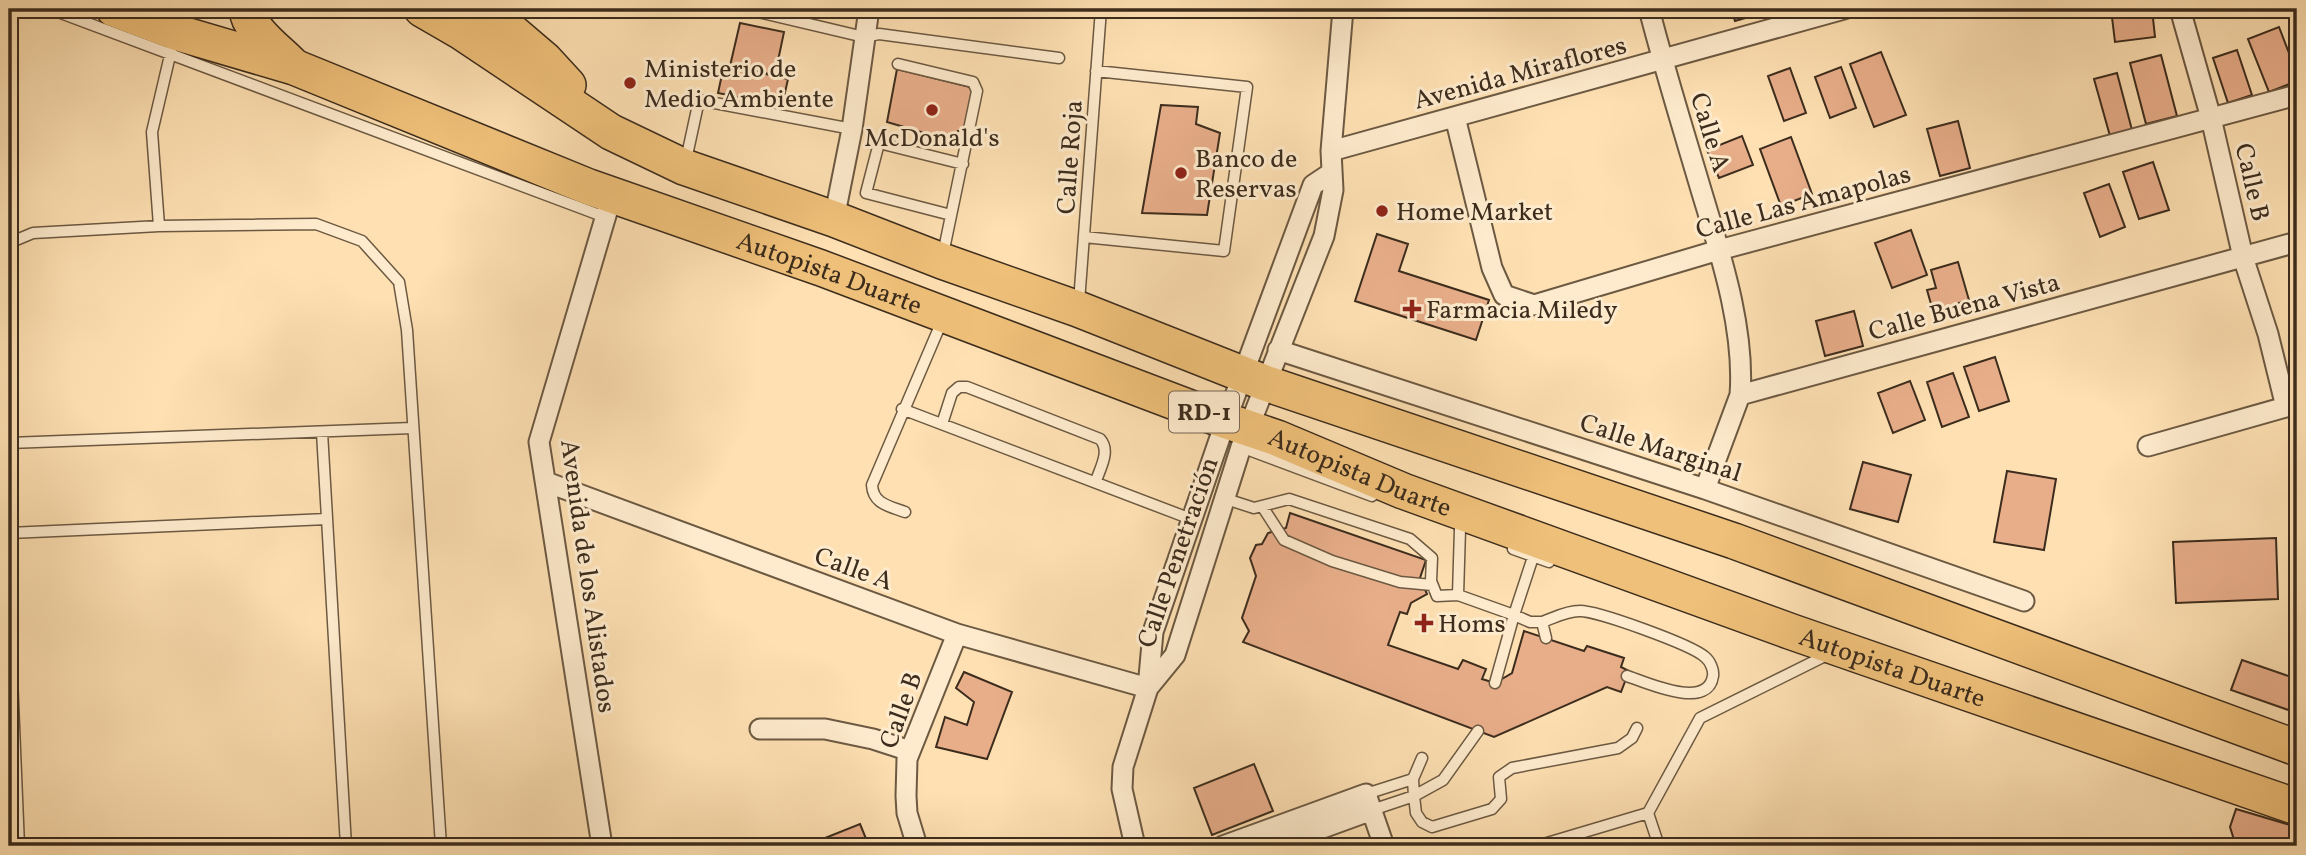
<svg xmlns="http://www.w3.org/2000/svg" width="2306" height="855" viewBox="0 0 2306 855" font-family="Vollkorn,serif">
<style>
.building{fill:#e8ae8a;stroke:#3c2c1d;stroke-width:2}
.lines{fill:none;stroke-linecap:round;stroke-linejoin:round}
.lane-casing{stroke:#6c5942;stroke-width:13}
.street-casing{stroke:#6c5942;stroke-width:23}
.highway-casing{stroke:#3c2c1d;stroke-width:38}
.lane{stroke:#feebcd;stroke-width:10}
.street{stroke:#feebcd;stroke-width:19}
.highway{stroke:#efc079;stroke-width:35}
.poi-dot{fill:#8f2418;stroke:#feebcd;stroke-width:2.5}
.labels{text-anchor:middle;stroke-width:6;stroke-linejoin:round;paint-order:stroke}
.shield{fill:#feebcd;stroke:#766552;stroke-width:2}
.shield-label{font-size:24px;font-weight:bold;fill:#3c2c1d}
.poi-label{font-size:26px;fill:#3c2c1d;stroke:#feebcd;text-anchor:start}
.street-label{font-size:26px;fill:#3c2c1d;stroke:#feebcd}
</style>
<rect width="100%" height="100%" fill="#fee0b2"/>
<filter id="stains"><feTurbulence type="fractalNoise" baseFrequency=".00286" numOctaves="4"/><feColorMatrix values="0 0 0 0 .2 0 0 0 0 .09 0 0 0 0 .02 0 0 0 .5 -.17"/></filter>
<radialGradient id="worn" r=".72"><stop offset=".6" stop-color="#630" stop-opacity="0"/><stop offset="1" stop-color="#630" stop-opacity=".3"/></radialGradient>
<path class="building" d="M 1731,9 L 1757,9 L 1759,14 L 1735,21 Z
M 2111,9 L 2152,9 L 2155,37 L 2115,42 Z
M 740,23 L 784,32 L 775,75 L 730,66 Z
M 2279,27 L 2297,74 L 2297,81 L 2269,92 L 2248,39 Z
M 2237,50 L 2252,95 L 2228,103 L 2213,58 Z
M 1881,52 L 1906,115 L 1874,127 L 1850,64 Z
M 2161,55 L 2177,116 L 2146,124 L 2130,63 Z
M 724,65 L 788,79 L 782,106 L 718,93 Z
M 1841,67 L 1856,108 L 1830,118 L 1815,77 Z
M 1790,68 L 1806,113 L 1784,121 L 1768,76 Z
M 897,69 L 970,87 L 977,98 L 970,131 L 958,131 L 955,142 L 887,122 Z
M 2117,73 L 2132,130 L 2110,136 L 2094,79 Z
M 1161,105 L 1198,107 L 1196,124 L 1220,133 L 1207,215 L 1142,213 Z
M 1958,121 L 1970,168 L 1940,176 L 1927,129 Z
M 1742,136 L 1753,165 L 1719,178 L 1707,150 Z
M 1791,137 L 1812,194 L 1781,206 L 1760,149 Z
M 2153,162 L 2169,210 L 2139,219 L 2123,172 Z
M 2109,184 L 2125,227 L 2100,237 L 2084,193 Z
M 1911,230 L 1927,275 L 1892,288 L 1875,243 Z
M 1377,234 L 1408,244 L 1399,271 L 1489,300 L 1476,340 L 1355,301 Z
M 1958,262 L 1969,300 L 1933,311 L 1927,290 L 1936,288 L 1931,270 Z
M 1854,311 L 1863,346 L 1825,356 L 1816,321 Z
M 1995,357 L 2009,401 L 1979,411 L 1964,367 Z
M 1953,373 L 1969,417 L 1942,427 L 1927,382 Z
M 1910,381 L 1925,420 L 1893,433 L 1878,393 Z
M 1863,462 L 1911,475 L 1898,522 L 1850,509 Z
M 2007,471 L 2056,479 L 2044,550 L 1994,542 Z
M 1290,513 L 1426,560 L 1420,578 L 1427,594 L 1411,603 L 1407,614 L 1400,612 L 1388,645 L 1458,669 L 1463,660 L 1486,669 L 1482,679 L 1495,683 L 1512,673 L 1524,631 L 1584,651 L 1587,646 L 1624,658 L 1621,667 L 1629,671 L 1621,692 L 1607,687 L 1494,737 L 1243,642 L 1249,631 L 1242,618 L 1256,576 L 1250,558 L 1256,545 L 1262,544 L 1268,533 L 1286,528 Z
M 2276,538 L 2278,599 L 2176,603 L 2173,542 Z
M 2242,660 L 2297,679 L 2297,713 L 2231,690 Z
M 964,672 L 1012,692 L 987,759 L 936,747 L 945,717 L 967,725 L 974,702 L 956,688 Z
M 1254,764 L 1273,811 L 1212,835 L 1194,788 Z
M 2236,809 L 2297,827 L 2297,846 L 2236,846 L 2230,827 Z
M 860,824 L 869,846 L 805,846 Z"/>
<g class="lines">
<g class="lane-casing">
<path id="lane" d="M 50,9 L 605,217
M 746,9 L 864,37 L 879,34 L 1059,58
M 898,64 L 973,82 L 977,91 L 943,254
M 686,160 L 699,100 L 852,129
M 951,215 L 866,193 L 879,143 L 963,164
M 159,226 L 152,132 L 171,51
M 1084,237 L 1224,251 L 1247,87 L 1096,71
M 9,243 L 33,233 L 159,226 L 316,224 L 362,241 L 399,282 L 407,330 L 441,846
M 1079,302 L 1101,9
M 902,409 L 1191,519
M 942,424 L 952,393 L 959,387 L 967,387 L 1100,439 C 1111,451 1100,468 1096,481
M 322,432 L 346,846
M 9,443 L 412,428
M 1241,447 L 1372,496
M 1226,499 L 1254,508 L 1289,499 L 1410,539 L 1432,558 L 1431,581 L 1437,596 L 1458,595
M 1262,506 L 1284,540 L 1332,561 L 1400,582 L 1432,585
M 905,512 C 889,506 873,504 872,485 L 942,321
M 1460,529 L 1458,595 L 1514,615 L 1533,557
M 9,533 L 327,519
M 1513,549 L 1549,562
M 9,605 L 19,846
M 1546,638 L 1542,622 C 1554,618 1566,611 1579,611 C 1596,610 1692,645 1705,657 C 1710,661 1714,670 1713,676 C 1708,711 1645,682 1627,676
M 1495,683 L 1514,615 L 1530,622 L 1542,622
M 1422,758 L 1413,779 L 1414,796 L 1416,813 L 1422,822 L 1432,827 L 1492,809 L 1501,799 L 1499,777 L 1512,768 L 1618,748 L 1632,738 L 1637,728
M 1366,794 L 1413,779
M 1372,810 L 1414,796 L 1443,780 L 1478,731
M 1537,846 L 1648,813
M 1659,846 L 1648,813 L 1700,718 L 1827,655"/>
</g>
<g class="street-casing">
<path id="street" d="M 1649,9 C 1665,71 1684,132 1702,193 C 1721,256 1745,329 1740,395
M 2180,9 L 2211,118 L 2243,257 L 2268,334 L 2286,407
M 1455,117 L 1492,268 L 1504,295 L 1534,305 L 1719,250 L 2297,95
M 1331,151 L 1844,9
M 834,219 L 852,129 L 869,9
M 1278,350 L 1705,489 L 2024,601
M 2148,446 L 2296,404
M 546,482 L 957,634 L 1148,688
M 1705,489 L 1740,395 L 2297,242
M 1148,688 L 1175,655 L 1241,447 L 1324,236 L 1333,190 L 1331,151 L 1343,9
M 760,729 L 825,729 L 873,739 L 910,751
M 602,846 L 539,442 L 612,195
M 917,846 L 907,813 L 906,796 L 907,759 L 957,634
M 1135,846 L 1122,789 L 1123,767 L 1148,688 L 1153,632 L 1226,420 L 1313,185 L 1331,173
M 1223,846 L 1366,794 L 1384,846
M 1273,846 L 1372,810"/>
</g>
<g class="highway-casing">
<g id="highway">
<path id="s1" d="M 114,9 L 175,32 L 294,67 L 589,187 L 821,268 L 1209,415 L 1277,438 L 1403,491 L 1792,632 L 2297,807"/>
<path d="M 247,9 C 248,30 278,50 292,65"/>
<path d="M 422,9 L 460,31 L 611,132 L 684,167 L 834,219 L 942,261 L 1078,309 L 1265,383 L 1734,541 L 2297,748"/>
<path d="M 485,9 L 545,60 L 568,85"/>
</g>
</g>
<use href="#lane" class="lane"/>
<use href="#street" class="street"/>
<use href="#highway" class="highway"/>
</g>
<g class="poi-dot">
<circle cx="630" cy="83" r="7"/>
<circle cx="932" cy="110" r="7"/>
<circle cx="1181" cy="173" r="7"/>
<circle cx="1382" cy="211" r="7"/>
<path d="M1408.5 298.5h7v7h7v7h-7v7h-7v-7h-7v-7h7z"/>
<path d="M1420.5 612.5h7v7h7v7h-7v7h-7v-7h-7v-7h7z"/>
</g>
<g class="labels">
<rect class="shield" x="1169" y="391.5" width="70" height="41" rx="5"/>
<g class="shield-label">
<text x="1204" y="420">RD-1</text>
</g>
<g class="poi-label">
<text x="644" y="77">Ministerio de<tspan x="644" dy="30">Medio Ambiente</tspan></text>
<text x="932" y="146" text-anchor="middle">McDonald's</text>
<text x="1195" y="167">Banco de<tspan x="1195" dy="30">Reservas</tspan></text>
<text x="1396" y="220">Home Market</text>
<text x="1426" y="318">Farmacia Miledy</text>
<text x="1438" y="632">Homs</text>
</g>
<g class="street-label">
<text transform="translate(1520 72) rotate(-15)" y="9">Avenida Miraflores</text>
<text transform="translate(1711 132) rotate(73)" y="9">Calle A</text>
<text transform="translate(1069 157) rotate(-86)" y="9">Calle Roja</text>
<text transform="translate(2253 182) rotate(77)" y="9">Calle B</text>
<text transform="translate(1803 201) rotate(-15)" y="9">Calle Las Amapolas</text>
<text dy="9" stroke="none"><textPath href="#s1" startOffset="763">Autopista Duarte</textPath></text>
<text transform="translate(1964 306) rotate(-15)" y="9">Calle Buena Vista</text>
<text transform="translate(1661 447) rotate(18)" y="9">Calle Marginal</text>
<text dy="9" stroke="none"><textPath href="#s1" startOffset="1330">Autopista Duarte</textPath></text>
<text transform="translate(1177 552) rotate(-71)" y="9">Calle Penetración</text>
<text transform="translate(854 568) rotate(20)" y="9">Calle A</text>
<text transform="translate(589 576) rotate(82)" y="9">Avenida de los Alistados</text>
<text dy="9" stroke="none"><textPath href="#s1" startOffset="1897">Autopista Duarte</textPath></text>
<text transform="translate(900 710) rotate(-70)" y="9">Calle B</text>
</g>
</g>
<rect width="2306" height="855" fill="none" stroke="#fee0b2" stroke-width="35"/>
<rect x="10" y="10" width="2285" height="834" fill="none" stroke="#3c2c1d" stroke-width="3.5"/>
<rect x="18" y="18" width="2271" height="820" fill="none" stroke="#3c2c1d" stroke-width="2"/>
<rect width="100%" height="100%" filter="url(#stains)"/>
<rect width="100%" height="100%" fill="url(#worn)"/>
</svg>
